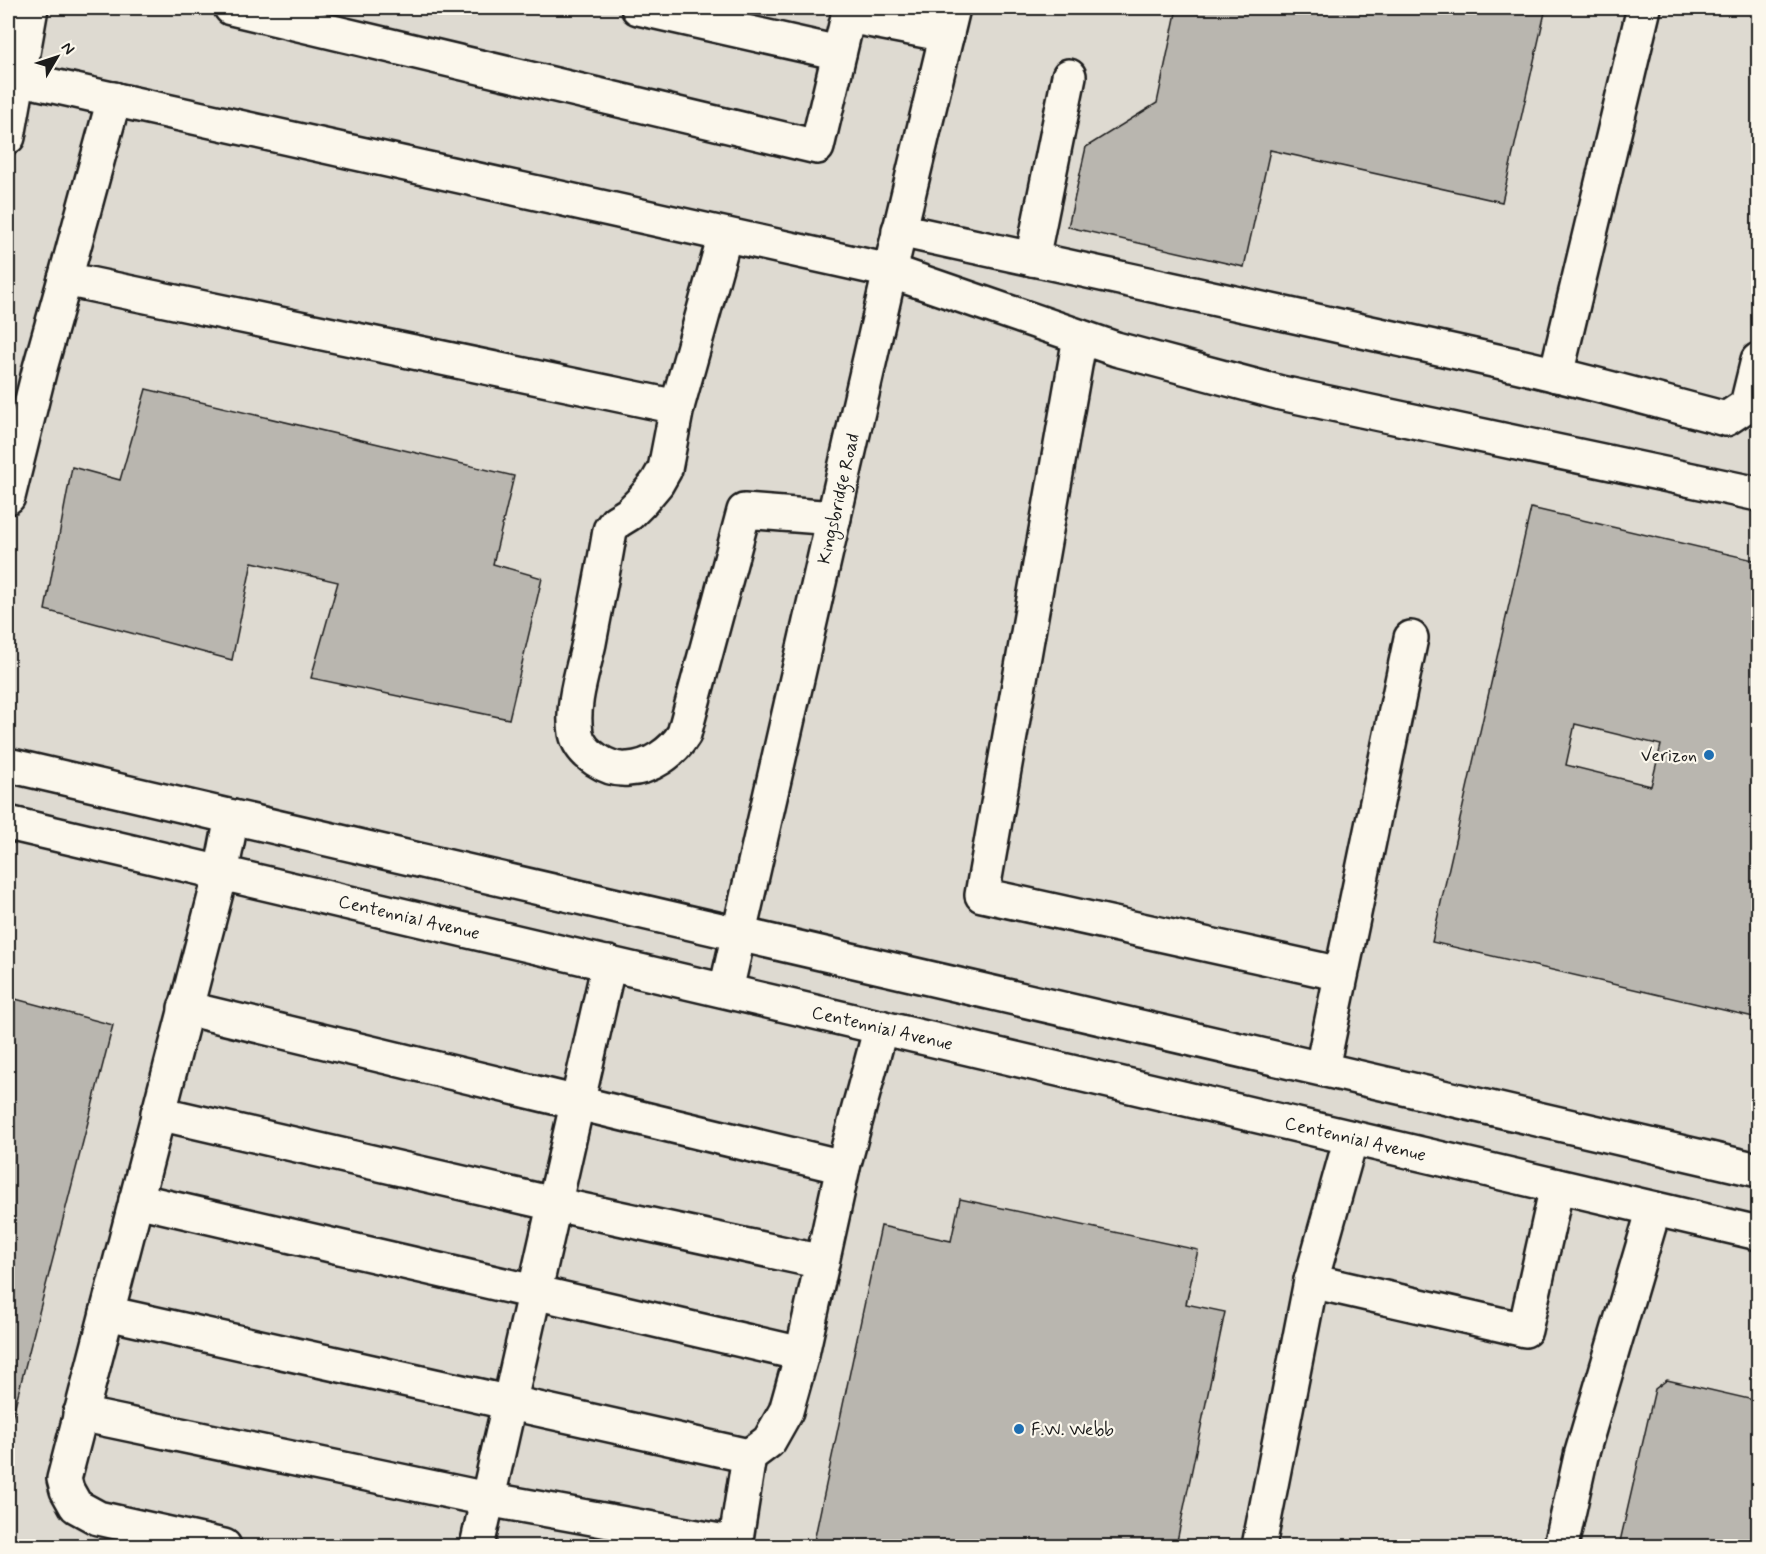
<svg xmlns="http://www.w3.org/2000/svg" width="1766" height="1554" viewBox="0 0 1766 1554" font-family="Mynerve,sans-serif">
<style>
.built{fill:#dedad1}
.building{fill:#b9b6af;stroke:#1c1c1c;stroke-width:1.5;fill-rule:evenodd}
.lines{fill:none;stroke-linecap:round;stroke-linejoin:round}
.minor-casing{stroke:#1c1c1c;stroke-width:38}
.major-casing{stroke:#1c1c1c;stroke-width:38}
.minor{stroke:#fbf7ec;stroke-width:33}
.major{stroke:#fbf7ec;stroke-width:33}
.poi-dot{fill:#1f6fb2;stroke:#fbf7ec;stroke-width:2}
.labels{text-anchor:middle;stroke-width:4.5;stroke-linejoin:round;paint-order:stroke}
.street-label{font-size:18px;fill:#1c1c1c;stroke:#fbf7ec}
.poi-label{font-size:18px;fill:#1c1c1c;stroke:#fbf7ec;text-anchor:end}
</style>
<rect width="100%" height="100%" fill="#eeeadf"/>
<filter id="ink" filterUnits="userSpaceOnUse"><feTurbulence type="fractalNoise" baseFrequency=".0167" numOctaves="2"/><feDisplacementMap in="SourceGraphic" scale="12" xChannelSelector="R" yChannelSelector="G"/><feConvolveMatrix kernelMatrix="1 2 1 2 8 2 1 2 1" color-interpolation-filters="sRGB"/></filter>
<g filter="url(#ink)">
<path class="built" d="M 8,8 L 1758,8 L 1758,1546 L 8,1546 Z"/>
<path class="building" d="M 1177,8 L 1546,8 L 1502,202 L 1270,150 L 1244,267 L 1068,227 L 1086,147 L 1157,103 Z
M 1566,8 L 1594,8 L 1593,13 Z
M 146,389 L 514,476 L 493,564 L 542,578 L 509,719 L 311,678 L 338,582 L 252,562 L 232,660 L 45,610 L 72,467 L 120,480 Z
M 1531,508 L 1758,561 L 1758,1018 L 1432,942 ZM 1575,724 L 1661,745 L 1651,786 L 1566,765 Z
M 8,997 L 113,1025 L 8,1433 Z
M 960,1199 L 1198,1250 L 1186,1304 L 1225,1312 L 1176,1546 L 813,1546 L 881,1226 L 951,1241 Z
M 1667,1380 L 1758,1401 L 1758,1546 L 1619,1546 L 1655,1389 Z"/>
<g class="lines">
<g class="minor-casing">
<g id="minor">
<path d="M 231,8 L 817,147 L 850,8"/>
<path d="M 638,8 L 839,53"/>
<path d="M 848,16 L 947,35"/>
<path d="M 8,76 L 890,271 L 1116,349 L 1281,393 L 1758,494"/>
<path d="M 114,99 L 65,279 L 677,407"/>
<path d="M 8,137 L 31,8"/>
<path d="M 899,230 C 1102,275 1304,317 1506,363 C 1580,379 1653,400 1726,419 L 1747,405 L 1758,360"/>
<path d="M 725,235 L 677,407 L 665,469 L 657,483 L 641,502 L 629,514 L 616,522 L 610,530 C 604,568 596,605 589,643 C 583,671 571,704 576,733 C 580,754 608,771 628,769 C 651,768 673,752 684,734 L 744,511 L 834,518"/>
<path d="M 1032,259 L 1069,76"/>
<path d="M 1080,337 L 982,895 L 1341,974"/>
<path d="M 1556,375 L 1644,8"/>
<path d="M 8,497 L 40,368 L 65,279"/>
<path id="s1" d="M 726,990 L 890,271 L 953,8"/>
<path d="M 185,1008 L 843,1167"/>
<path d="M 1322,1068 L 1411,638"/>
<path d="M 158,1113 L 554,1204 L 822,1262"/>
<path d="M 1351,1138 L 1311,1281 L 1525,1330 L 1557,1186"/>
<path d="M 136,1200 L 802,1354"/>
<path d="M 107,1313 L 749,1456"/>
<path d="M 80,1414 L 487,1499 L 736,1544"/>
<path d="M 224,1546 L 98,1518 L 76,1506 L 67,1490 L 64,1479 L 221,873 L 232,817"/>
<path d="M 477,1546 L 609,963"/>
<path d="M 735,1546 L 749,1456 L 769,1441 L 786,1411 L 802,1354 L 843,1167 L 881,1027"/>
<path d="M 1259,1546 L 1311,1281"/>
<path d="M 1561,1546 L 1581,1456 L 1654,1209"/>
</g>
</g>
<g class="major-casing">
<g id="major">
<path d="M 8,765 L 1758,1170"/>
<path id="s2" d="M 8,823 L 1758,1233"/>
</g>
</g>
<use href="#minor" class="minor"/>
<use href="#major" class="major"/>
</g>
</g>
<g class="poi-dot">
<circle cx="1709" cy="755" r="6"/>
<circle cx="1019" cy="1429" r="6"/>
</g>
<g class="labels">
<g class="street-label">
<text dy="6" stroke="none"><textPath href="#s1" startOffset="504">Kingsbridge Road</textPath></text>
<text dy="6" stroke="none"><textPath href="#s2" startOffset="412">Centennial Avenue</textPath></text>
<text dy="6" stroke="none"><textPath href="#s2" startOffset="898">Centennial Avenue</textPath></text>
<text dy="6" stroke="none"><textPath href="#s2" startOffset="1384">Centennial Avenue</textPath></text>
</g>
<g class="poi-label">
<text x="1697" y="761">Verizon</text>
<text x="1031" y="1435" text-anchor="start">F.W. Webb</text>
</g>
</g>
<rect width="1766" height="1554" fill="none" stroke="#fbf7ec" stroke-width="30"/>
<rect x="15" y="15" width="1736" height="1524" fill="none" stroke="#1c1c1c" stroke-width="2" filter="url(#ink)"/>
<g transform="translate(57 57) rotate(51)" stroke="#fbf7ec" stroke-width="4.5" paint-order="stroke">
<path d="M0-4.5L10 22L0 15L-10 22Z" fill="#1c1c1c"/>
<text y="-9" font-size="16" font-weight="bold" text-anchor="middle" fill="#1c1c1c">N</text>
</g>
</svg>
